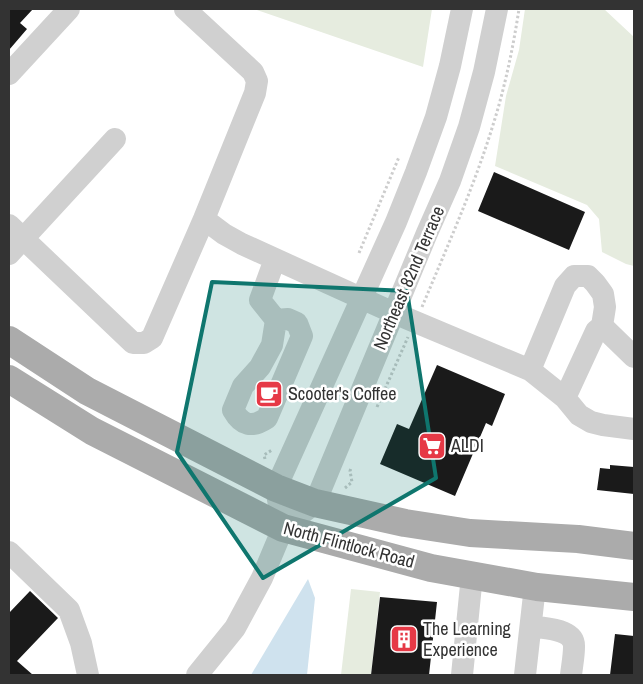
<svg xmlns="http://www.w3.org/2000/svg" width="643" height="684" viewBox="0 0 643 684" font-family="'Archivo Narrow',sans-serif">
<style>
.green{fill:#e6ecdf}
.water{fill:#cfe2ee}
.building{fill:#1a1a1a}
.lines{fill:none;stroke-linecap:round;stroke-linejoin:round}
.path{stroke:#cdcdcd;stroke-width:3;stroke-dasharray:2.5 2.5;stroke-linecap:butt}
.minor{stroke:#d0d0d0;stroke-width:22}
.major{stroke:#ababab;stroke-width:28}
.marked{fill:#0f766e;fill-opacity:0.2;stroke:#0f766e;stroke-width:4;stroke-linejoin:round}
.labels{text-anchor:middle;stroke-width:5;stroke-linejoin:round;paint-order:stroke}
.street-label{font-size:18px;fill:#333;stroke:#fff}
.poi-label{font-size:18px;fill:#333;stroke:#fff;text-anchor:start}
</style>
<rect width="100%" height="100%" fill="#fff"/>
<path class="green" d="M 254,9 L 432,9 L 423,67 Z
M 525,9 L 604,9 L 634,37 L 634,266 L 626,264 L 602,252 L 599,219 L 587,205 L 495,166 L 506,96 L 519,50 Z
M 351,589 L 380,592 L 371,675 L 341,675 Z"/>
<path class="water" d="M 308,579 L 315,598 L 307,675 L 251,675 Z"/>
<path class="building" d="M 9,9 L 33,9 L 20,23 L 27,29 L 9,50 Z
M 494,172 L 585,212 L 569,250 L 478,211 Z
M 437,365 L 505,394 L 492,426 L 486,423 L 455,496 L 380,464 L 397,424 L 409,429 Z
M 610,465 L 634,467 L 634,494 L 597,490 L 600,468 L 610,469 Z
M 30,591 L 58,618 L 17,661 L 33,675 L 9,675 L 9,613 Z
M 380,597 L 437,602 L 429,675 L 371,675 Z
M 615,634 L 634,636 L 634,675 L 610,675 Z"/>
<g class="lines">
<path class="path" d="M 359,253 L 399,157
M 422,307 C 447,247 474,187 493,125 C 505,87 513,48 519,9
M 377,407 L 408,337
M 265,459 L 264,455 L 272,450
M 345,488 L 352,482 L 350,471 L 351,468"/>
<path class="minor" d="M 9,74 L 69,9
M 204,219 L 224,234 L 242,244 L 394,313 L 530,370 L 565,398 L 579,415 L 591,422 L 603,425 L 634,429
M 9,225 L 133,343 L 144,343 L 152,338 L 204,219 L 255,93 L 257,81 L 253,72 L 185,9
M 9,254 L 115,139
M 275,259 L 260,300 L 276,320 L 272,345 L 260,367 L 243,386 L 233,410 C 242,426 252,428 267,418 L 302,336 L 297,323 L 288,319 L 276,320
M 530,370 L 565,286 L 574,276 L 588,276 L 595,283 L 603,294 L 605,307 L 602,326
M 565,398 L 596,331 L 602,326 L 634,357
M 283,528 L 276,488 L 396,222 L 416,172 L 436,117 L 450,66 L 462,9
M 9,552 L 69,610 L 81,643 L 88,675
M 531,626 C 545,629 575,628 574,647 C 574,656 572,666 571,675
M 197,675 L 235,628 L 262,578 L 283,528 L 315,503 L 427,233 L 450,181 L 469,127 L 484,72 L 497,9
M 462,675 L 472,575
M 525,675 L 535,586"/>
<path class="major" d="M 9,340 L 87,391 L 276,488 L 315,503 L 405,523 L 470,533 L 578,539 L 634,546
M 9,379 L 92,431 L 283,528 L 431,568 L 537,587 L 634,597"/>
</g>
<path class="marked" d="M 212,282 L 407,291 L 436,478 L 263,578 L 177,452 Z"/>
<defs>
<g id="cafe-square" transform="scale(1.4375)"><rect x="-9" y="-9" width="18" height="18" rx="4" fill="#e63946" stroke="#fff"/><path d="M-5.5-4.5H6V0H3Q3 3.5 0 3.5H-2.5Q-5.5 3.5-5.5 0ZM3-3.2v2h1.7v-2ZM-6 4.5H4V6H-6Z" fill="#fff"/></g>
<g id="supermarket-square" transform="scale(1.4375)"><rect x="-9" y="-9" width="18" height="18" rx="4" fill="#e63946" stroke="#fff"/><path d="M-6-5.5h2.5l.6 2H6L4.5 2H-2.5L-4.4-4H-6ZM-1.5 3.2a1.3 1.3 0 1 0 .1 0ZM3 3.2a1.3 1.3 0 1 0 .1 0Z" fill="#fff"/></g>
<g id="building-square" transform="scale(1.4375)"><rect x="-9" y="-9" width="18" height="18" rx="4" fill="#e63946" stroke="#fff"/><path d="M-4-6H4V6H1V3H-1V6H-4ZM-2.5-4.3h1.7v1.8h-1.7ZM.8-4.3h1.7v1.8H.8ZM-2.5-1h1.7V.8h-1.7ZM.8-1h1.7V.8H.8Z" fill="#fff"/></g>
</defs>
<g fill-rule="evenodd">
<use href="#cafe-square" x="269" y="394"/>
<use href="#supermarket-square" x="432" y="446"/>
<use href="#building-square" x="404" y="639"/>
</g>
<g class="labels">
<g class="street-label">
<text transform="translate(409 278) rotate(-67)" y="6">Northeast 82nd Terrace</text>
<text transform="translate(349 545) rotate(15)" y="6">North Flintlock Road</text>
</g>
<g class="poi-label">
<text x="288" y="400">Scooter's Coffee</text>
<text x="451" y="452">ALDI</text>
<text x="423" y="635">The Learning<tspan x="423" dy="21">Experience</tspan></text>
</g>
</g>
<rect width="643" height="684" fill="none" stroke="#333333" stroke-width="20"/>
</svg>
